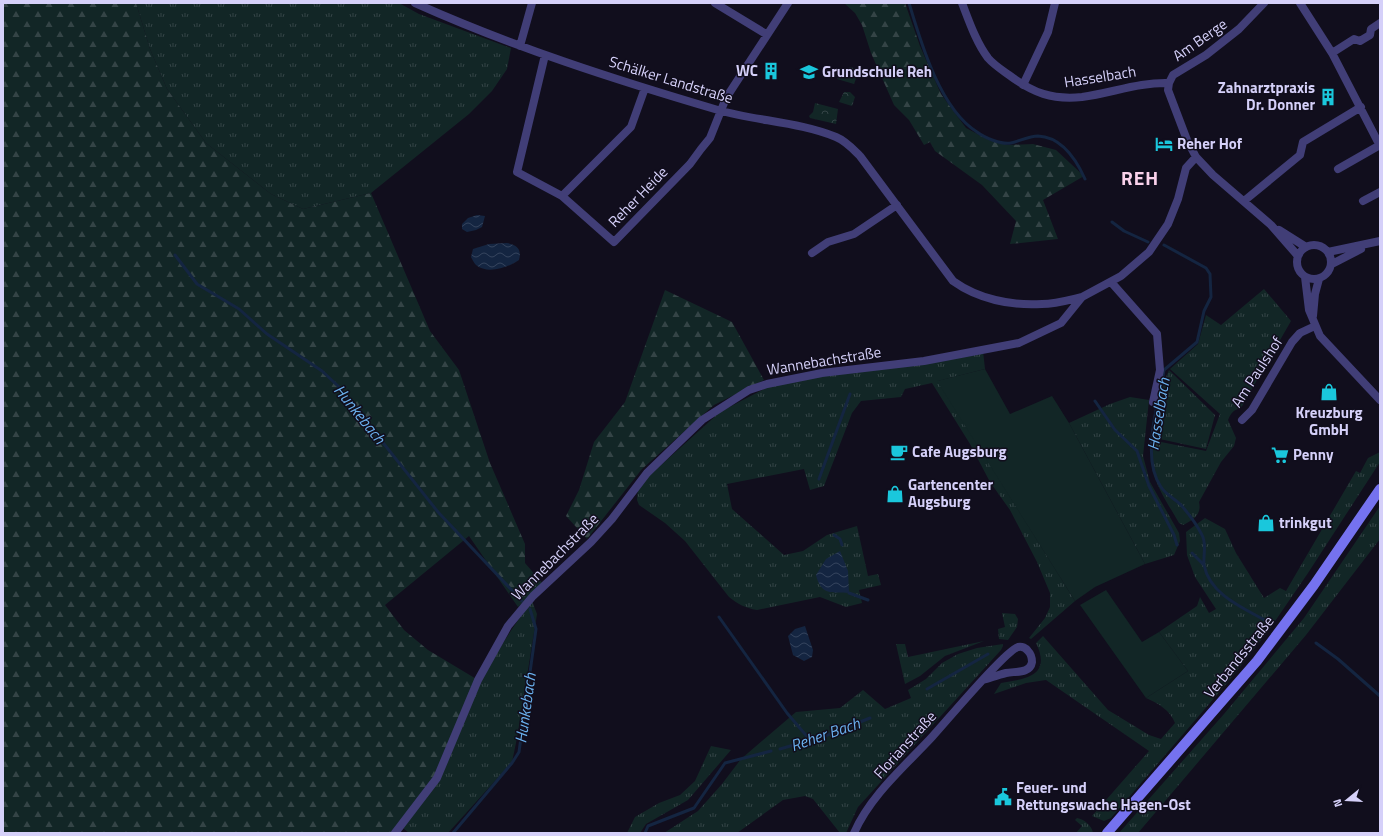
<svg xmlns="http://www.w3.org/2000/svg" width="1383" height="836" viewBox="0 0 1383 836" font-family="'Titillium Web',sans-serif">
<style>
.grass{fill:url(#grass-tufts)}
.forest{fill:url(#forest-firs)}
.park{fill:url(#park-crowns)}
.garden{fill:#122626}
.water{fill:url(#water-waves)}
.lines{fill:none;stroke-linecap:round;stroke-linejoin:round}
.stream{stroke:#142541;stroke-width:3}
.minor{stroke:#413e77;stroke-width:8}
.secondary{stroke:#7572ef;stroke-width:10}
.labels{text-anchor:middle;stroke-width:3;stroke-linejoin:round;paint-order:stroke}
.street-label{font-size:15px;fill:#d5d0f9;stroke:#110e1d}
.poi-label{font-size:15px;font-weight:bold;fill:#d5d0f9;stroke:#110e1d;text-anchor:start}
.water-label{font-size:16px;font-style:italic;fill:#6ab0ee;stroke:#110e1d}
.district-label{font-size:19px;font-weight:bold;letter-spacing:1px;fill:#fad1eb;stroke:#110e1d}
</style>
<defs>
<pattern id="grass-tufts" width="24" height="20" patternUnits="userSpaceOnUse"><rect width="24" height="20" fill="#122626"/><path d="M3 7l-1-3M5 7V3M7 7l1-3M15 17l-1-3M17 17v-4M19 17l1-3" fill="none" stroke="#344446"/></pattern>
<pattern id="forest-firs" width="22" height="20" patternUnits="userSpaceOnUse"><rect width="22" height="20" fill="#122626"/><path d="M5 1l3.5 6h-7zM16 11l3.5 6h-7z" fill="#344446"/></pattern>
<pattern id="park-crowns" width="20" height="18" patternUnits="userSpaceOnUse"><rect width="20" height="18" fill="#122626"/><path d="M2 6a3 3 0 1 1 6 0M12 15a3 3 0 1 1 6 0" fill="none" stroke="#344446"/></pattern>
<pattern id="water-waves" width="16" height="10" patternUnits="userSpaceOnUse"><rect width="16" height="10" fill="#142541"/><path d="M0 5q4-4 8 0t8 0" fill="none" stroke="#35445d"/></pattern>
</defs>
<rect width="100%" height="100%" fill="#110e1d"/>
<path class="grass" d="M 136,3 L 399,3 L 419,14 L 511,48 L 507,69 L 492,91 L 469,114 L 371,193 L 303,209 L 271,194 L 206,143 L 167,89 L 150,49 Z
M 1264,289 L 1291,321 L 1241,408 C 1233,410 1231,413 1228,420 L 1236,438 L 1234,446 L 1221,462 L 1199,502 C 1202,515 1193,520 1183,525 L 1179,523 C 1162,493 1148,477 1151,440 L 1206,451 L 1220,414 L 1170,369 L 1198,344 L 1206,315 L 1221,325 Z
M 983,351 L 985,369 L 938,381 L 1075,601 L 1031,639 L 1029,638 L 1045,618 L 1050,607 L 1050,593 L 1037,562 L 1010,510 L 990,482 L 970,444 L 932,383 L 905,389 L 901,397 L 861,401 L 852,413 L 824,486 L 810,490 L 804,469 L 727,484 L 732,509 L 784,555 L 803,551 L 827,535 L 857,526 L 868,576 L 878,574 L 881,585 L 859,590 L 862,603 L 846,607 L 820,597 L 757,610 C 745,608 738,604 729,597 L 685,541 L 665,523 L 639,505 L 637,500 L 638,488 L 650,475 L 720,412 L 768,387 L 822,375 Z
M 1169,370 L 1215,415 L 1206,449 L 1155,438 C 1157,414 1159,392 1169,370 Z
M 1130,397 L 1149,400 L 1143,456 L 1150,482 L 1179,533 L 1180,541 L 1174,555 L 1145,564 L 1069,423 L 1110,404 Z
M 1380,452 L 1380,462 L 1308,573 L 1269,630 L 1228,682 L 1111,818 L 1104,821 L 1092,816 L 1149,751 L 1046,680 L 1026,683 L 994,694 L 1001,683 C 1026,679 1052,676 1036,643 L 1043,636 L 1108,710 L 1149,735 L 1161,739 L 1175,723 C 1170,710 1159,704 1146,698 L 1188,671 L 1159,632 L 1197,606 L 1200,597 L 1209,613 L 1216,609 L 1195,577 L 1187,555 L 1186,532 L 1205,518 L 1225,529 L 1236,553 L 1264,598 L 1280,588 L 1286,591 L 1356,471 L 1360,473 L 1368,458 Z
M 1380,506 L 1380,539 L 1306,635 L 1138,833 L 1119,833 L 1224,714 L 1304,618 Z
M 532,601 L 537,614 L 517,738 L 512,762 L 448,833 L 409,833 L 403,828 C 444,751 480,670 532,601 Z
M 1002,613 L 1015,614 L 1018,619 L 1017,627 L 1008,640 L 999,639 L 998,629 L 1005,627 Z
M 984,641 L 945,656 L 920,676 L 905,684 L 896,644 L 905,644 L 908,657 Z
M 1003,644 L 1003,646 L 1001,650 L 858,807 L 846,833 L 840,833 L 813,799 L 805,796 L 783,800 L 737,833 L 664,833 L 698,811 L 722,784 L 741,759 L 796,712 L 840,708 L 863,690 L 885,709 L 911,698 L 908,690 L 926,679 L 942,663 L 958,654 L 977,648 Z
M 711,746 L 731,750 L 688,800 L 646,824 L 640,833 L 627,833 L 635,817 L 659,803 L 680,795 L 695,781 Z
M 1077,818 C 1084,819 1092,826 1093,833 L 1076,833 L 1082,826 L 1075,820 Z"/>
<path class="forest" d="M 3,3 L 136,3 L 150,49 L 167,89 L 206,143 L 271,194 L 303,209 L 371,193 L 430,331 L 459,370 L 490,463 L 525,544 L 525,563 L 543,584 L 518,607 L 469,536 L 385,605 L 404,630 L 428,650 L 478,680 L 437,778 L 399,833 L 3,833 Z
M 844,3 L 905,3 L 920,46 L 941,94 L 966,128 L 989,140 L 1008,145 L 1033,144 L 1056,150 L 1084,176 L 1043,200 L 1058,239 L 1010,244 L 1016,221 L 982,185 L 935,151 L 930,142 L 924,145 L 909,120 L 894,105 L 871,53 L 862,25 L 855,13 Z
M 665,290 L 732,322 L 764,380 L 714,405 L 642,469 L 587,539 L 566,516 L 579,490 L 594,442 L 625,402 Z"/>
<path class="park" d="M 850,67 L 853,68 L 857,76 L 854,84 L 837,79 L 844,70 Z
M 844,92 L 850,92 L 855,97 L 852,106 L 839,102 Z
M 815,103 L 838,109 L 836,124 L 810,118 L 809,116 L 813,112 Z"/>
<path class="garden" d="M 985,369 L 1010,414 L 1052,396 L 1069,423 L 1145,564 L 1095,587 L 1075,601 L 937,381 Z
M 1106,590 L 1142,642 L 1159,632 L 1188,671 L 1146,698 L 1080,605 Z"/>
<path class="water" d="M 477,215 L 485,216 L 482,227 L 476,230 L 467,232 L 462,229 L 462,224 L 468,218 Z
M 507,243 C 517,245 522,249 519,260 C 509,267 488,275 476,265 C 474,263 472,259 471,257 L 473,249 L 489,244 Z
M 840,551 L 848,571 L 849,593 C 832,592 821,596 816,575 L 826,559 Z
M 805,626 L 813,650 L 812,657 L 804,661 L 793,655 L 788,636 L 795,629 Z"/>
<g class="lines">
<path class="stream" d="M 909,3 C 921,43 940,109 977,132 C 985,138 1002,145 1011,143 C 1020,141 1029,136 1038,136 C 1062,137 1076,159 1085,179
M 1112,222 L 1124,231 L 1148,242
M 1164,245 L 1206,268 L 1210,274 L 1211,297 L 1204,311 L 1197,342 L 1164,370 C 1159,403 1140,457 1161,487 C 1166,495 1174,498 1181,505 C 1188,513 1197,525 1202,535 C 1207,544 1203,555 1204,565 C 1210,596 1246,609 1270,623
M 175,255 L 197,284 L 239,309 L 267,334 L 322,371 L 338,386 L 438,512 L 522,601
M 1095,401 L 1115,430 L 1137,451 L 1149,486 L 1174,535 L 1177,545
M 819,479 L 850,394
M 834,535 L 840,539 L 842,545
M 1192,553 L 1204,565
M 849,593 L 868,600
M 719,617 L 787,713 L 810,740
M 1316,643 L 1338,659 L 1380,696
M 927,689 L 988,654
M 780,749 L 825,736 L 870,718
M 453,833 L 512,763 L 519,752 L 536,629 L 530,609
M 645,833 L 648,826 L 694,808 L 725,763 L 771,751"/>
<path class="minor" d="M 415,3 C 513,47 616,80 718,110 C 756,121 800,122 836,137 C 846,141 853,149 860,156 L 953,281 C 978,299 1011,306 1042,304 C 1055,304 1069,300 1082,297
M 715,3 L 766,34
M 962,3 C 969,21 976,42 988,58 C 994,65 1002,70 1009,75 C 1033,93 1052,100 1082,97 C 1112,93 1139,82 1169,83
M 1264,3 L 1239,29 L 1206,55 L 1173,75 L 1169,83 L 1168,90 L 1187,140 L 1196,157 L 1213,175 L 1271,225 L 1298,256
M 1300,3 L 1332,53 L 1380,146
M 520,46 L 532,3
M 1332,53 L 1354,39 L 1360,41 L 1370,35 L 1371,29 L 1380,23
M 545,55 L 517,172 L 562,196 L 614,242 L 690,164 L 701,149 L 710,138 L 726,98 L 788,3
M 1023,85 L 1048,32 L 1055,3
M 1338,169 L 1380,145
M 562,196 L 631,127 L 645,88
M 1244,201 L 1300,155 L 1303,142 L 1361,107
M 1363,201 L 1380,192
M 1279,230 L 1306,247
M1297 262a17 17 0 1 1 34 0a17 17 0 1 1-34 0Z
M 1328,252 L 1380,241
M 812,253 L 828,242 L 854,234 L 897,205
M 1332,264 L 1361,249
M 1305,277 L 1309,310 L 1320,336 L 1380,400
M 1111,282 L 1157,334 L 1160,370 L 1153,402
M 1313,316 L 1315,294 L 1319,279
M 1242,420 L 1252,410 L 1292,342 L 1300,333 L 1315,326
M 395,833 L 437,778 L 478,680 L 508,626 L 533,596 L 591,542 L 612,519 L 647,473 L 702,420 L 749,390 L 767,384 L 822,373 L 924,361 L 1019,343 L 1061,323 L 1082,297 L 1121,276 L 1149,252 L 1168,224 L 1178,199 L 1186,168 L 1196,157
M 854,833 C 870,796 904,767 932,737 C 945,723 1005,651 1018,647 C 1022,646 1026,648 1028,651 C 1031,654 1032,658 1032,662 C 1030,674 1015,671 1006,673 C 998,675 990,678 983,680"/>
<path class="secondary" d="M 1107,833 L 1257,661 L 1314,585 L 1380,489"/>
</g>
<defs>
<g id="building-bare" transform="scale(1.38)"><path d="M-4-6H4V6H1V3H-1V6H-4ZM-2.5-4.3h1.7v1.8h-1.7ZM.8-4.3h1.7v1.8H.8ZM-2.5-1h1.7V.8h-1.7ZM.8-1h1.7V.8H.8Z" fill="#1ac7dc" stroke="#110e1d" stroke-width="2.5" paint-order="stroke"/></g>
<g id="school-bare" transform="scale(1.38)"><path d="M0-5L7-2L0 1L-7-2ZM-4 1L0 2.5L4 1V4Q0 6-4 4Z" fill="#1ac7dc" stroke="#110e1d" stroke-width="2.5" paint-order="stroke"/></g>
<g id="hotel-bare" transform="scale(1.38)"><path d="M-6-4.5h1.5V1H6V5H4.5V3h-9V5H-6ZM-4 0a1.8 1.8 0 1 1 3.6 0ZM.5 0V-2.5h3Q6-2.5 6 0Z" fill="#1ac7dc" stroke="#110e1d" stroke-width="2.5" paint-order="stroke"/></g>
<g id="shop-bare" transform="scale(1.38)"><path d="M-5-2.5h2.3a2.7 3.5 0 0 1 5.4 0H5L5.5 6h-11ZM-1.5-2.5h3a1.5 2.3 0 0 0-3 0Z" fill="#1ac7dc" stroke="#110e1d" stroke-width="2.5" paint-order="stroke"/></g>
<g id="cafe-bare" transform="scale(1.38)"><path d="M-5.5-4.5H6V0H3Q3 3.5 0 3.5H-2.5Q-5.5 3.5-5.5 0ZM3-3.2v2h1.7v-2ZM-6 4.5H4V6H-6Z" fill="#1ac7dc" stroke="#110e1d" stroke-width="2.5" paint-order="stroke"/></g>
<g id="supermarket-bare" transform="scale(1.38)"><path d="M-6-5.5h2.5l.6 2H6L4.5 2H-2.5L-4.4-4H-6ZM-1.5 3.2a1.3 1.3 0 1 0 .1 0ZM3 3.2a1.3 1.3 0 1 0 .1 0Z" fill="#1ac7dc" stroke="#110e1d" stroke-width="2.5" paint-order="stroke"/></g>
<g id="civic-bare" transform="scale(1.38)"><path d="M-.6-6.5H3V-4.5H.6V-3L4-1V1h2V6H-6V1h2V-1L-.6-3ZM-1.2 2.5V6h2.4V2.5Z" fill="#1ac7dc" stroke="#110e1d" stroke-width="2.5" paint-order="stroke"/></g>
</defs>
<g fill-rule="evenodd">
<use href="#building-bare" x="771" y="71"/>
<use href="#school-bare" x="809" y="72"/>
<use href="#building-bare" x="1328" y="97"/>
<use href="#hotel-bare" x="1164" y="144"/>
<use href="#shop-bare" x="1329" y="392"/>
<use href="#cafe-bare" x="899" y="452"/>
<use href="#supermarket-bare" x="1280" y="455"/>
<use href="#shop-bare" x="895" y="494"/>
<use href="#shop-bare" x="1266" y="523"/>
<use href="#civic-bare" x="1003" y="797"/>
</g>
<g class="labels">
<g class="street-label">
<text transform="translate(1200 40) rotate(-35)" y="5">Am Berge</text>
<text transform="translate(1100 77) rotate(-9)" y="5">Hasselbach</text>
<text transform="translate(671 80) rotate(17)" y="5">Schälker Landstraße</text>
<text transform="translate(638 197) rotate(-46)" y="5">Reher Heide</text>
<text transform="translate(824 361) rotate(-9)" y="5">Wannebachstraße</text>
<text transform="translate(1257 372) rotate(-57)" y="5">Am Paulshof</text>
<text transform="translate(555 557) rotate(-45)" y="5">Wannebachstraße</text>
<text transform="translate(1239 657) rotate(-51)" y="5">Verbandsstraße</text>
<text transform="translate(905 745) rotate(-48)" y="5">Florianstraße</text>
</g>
<g class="poi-label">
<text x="758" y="76" text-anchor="end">WC</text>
<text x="822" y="77">Grundschule Reh</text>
<text x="1315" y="93" text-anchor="end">Zahnarztpraxis<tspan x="1315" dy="17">Dr. Donner</tspan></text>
<text x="1177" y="149">Reher Hof</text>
<text x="1329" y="418" text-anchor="middle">Kreuzburg<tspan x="1329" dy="17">GmbH</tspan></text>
<text x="912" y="457">Cafe Augsburg</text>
<text x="1293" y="460">Penny</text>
<text x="908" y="490">Gartencenter<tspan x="908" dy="17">Augsburg</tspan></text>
<text x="1279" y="528">trinkgut</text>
<text x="1016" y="793">Feuer- und<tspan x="1016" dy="17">Rettungswache Hagen-Ost</tspan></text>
</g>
<g class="water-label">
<text transform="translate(360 414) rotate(51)" y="6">Hunkebach</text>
<text transform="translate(1158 414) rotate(-81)" y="6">Hasselbach</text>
<text transform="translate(525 708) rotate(-82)" y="6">Hunkebach</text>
<text transform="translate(825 734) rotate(-19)" y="6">Reher Bach</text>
</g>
<g class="district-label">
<text x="1140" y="185">REH</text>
</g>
</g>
<rect width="1383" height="836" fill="none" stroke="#d5d0f9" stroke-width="8"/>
<g transform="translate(1347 800) rotate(252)" stroke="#110e1d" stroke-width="3" paint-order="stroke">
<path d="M0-3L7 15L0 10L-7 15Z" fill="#d5d0f9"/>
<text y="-6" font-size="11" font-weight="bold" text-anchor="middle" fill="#d5d0f9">N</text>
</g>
</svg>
